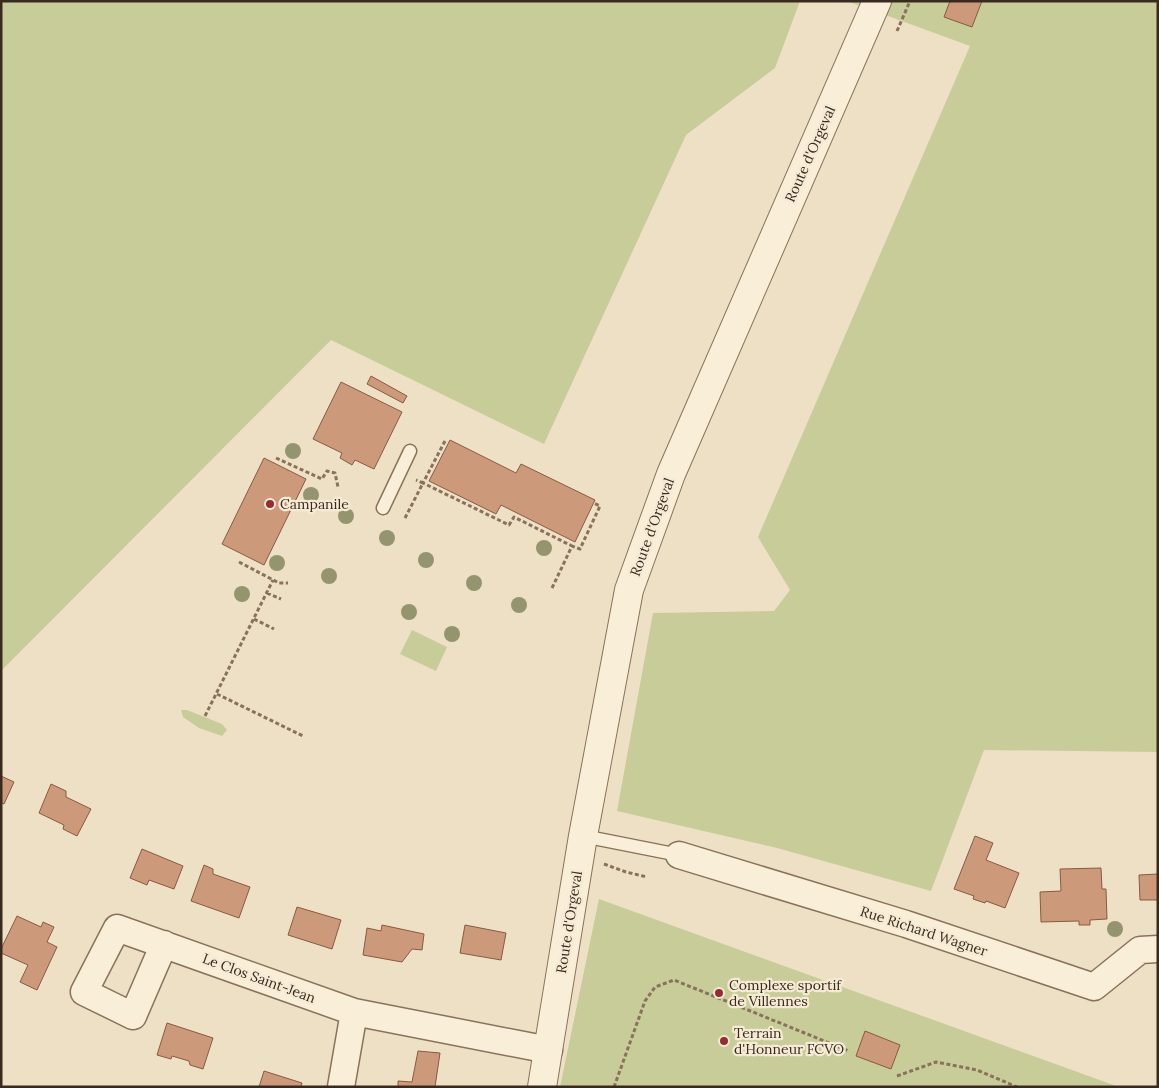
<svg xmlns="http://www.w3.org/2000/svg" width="1159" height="1088" viewBox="0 0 1159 1088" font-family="Lora,serif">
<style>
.green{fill:#c8cc99}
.building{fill:#cc9a7b;stroke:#885a41}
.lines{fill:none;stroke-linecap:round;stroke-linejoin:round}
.service-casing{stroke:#89725b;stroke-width:15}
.minor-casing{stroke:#89725b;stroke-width:29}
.tertiary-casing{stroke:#89725b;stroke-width:30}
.path{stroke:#89725b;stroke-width:3;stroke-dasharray:4 2.5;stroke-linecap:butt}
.service{stroke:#f9eed8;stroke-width:12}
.minor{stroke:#f9eed8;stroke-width:26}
.tertiary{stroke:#f9eed8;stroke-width:28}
.tree{fill:#94946e}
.poi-dot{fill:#972c30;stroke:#f5ebd4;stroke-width:2}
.labels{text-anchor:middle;stroke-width:4.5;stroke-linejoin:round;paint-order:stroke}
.street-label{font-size:14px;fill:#392a1f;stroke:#f5ebd4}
.poi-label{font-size:14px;fill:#392a1f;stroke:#f5ebd4;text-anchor:start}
</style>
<rect width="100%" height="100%" fill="#eee0c5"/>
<path class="green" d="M 1,1 L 800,1 L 775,68 L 686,135 L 544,444 L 331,340 L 1,671 Z
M 847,1 L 1158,1 L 1158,752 L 984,750 L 931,891 L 777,848 L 617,811 L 653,613 L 774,611 L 790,590 L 758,537 L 970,46 Z
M 412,630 L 447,647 L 436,671 L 400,654 Z
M 181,710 L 187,710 L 222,724 L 227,730 L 222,736 L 199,728 L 183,717 Z
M 599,899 L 1119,1087 L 560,1087 Z"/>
<path class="building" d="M 950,1 L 982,1 L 972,27 L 944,17 Z
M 371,376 L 407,396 L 403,403 L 367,384 Z
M 341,382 L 402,412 L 374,469 L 355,460 L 352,465 L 340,458 L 342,453 L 313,439 Z
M 450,440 L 516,473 L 521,464 L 595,500 L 575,542 L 501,505 L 496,514 L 429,481 Z
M 264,458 L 306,479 L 264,565 L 222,544 Z
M 1,776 L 14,782 L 4,804 L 1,803 Z
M 51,784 L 66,791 L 66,797 L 91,809 L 77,836 L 63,829 L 64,825 L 39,813 Z
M 975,836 L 993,843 L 986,860 L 1019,873 L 1005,908 L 986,901 L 985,903 L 973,899 L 974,896 L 954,889 Z
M 142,849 L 183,866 L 174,889 L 149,880 L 147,885 L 130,878 Z
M 204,865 L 213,869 L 213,874 L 250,887 L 239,918 L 191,901 Z
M 1101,868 L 1102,889 L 1106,889 L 1107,919 L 1090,920 L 1090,925 L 1079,925 L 1079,921 L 1041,922 L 1040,892 L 1061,891 L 1060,869 Z
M 1158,874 L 1158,900 L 1140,900 L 1139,875 Z
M 297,907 L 341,920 L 332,949 L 288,935 Z
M 17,916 L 41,927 L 43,922 L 54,927 L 47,942 L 57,947 L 37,990 L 20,982 L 28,965 L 1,953 L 1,949 Z
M 382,925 L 424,934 L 422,950 L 412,949 L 402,962 L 363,955 L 367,928 L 381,931 Z
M 465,925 L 506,933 L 501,960 L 460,953 Z
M 167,1023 L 213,1038 L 203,1069 L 190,1065 L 189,1061 L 172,1056 L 171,1059 L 157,1055 Z
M 865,1031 L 900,1045 L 891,1069 L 856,1056 Z
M 418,1051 L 440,1053 L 435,1087 L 398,1087 L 398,1081 L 412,1082 Z
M 264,1071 L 302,1083 L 301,1087 L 259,1087 Z"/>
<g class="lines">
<g class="service-casing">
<path id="service" d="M 383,508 L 410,451
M 583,836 L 679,855"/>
</g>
<g class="minor-casing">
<path id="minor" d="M 679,855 L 906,924 L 1094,987 L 1140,950 L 1158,949
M 164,944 L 133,1016 L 84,992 L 117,928 L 354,1012 L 549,1050
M 341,1087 L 354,1012"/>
</g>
<g class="tertiary-casing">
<path id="tertiary" d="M 542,1087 L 583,836 L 629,590 L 671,474 L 877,1"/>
</g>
<path class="path" d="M 897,31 L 910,1
M 445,441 L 423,483 L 509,525 L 514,517 L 572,546
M 276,458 L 322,479 L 327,471 L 335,473 L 338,487
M 405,518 L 423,483 L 416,480
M 239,562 L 279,583 L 288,583
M 552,588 L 572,546 L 580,549 L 600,506 L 594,503
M 267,593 L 281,599
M 254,619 L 274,629
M 217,694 L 303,736
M 205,716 L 273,580
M 604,864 L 626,872 L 647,877
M 897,1076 L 936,1062 L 977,1070 L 1017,1087
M 614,1087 L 645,1001 L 655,987 L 674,980 L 849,1051"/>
<use href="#service" class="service"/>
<use href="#minor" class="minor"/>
<use href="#tertiary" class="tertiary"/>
</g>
<g class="tree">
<circle cx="293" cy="451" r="8"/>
<circle cx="311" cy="495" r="8"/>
<circle cx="346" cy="516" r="8"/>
<circle cx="387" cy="538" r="8"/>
<circle cx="544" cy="548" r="8"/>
<circle cx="426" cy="560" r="8"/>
<circle cx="277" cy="563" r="8"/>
<circle cx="329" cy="576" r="8"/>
<circle cx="474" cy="583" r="8"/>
<circle cx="242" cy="594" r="8"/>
<circle cx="519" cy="605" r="8"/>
<circle cx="409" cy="612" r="8"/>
<circle cx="452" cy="634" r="8"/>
<circle cx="1115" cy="929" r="8"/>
</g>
<g class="poi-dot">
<circle cx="270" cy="504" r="5"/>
<circle cx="719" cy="993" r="5"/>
<circle cx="724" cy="1041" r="5"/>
</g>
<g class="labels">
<g class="street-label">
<text transform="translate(810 154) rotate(-66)" y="5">Route d'Orgeval</text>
<text transform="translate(652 527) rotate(-70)" y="5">Route d'Orgeval</text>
<text transform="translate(569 922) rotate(-81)" y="5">Route d'Orgeval</text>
<text transform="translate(924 931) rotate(18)" y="5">Rue Richard Wagner</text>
<text transform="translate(259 978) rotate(20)" y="5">Le Clos Saint-Jean</text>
</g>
<g class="poi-label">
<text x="280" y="509">Campanile</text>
<text x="729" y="990">Complexe sportif<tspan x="729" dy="16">de Villennes</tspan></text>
<text x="734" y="1038">Terrain<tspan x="734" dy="16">d'Honneur FCVO</tspan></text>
</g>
</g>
<rect width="1159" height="1088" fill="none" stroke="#392a1f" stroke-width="5"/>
</svg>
